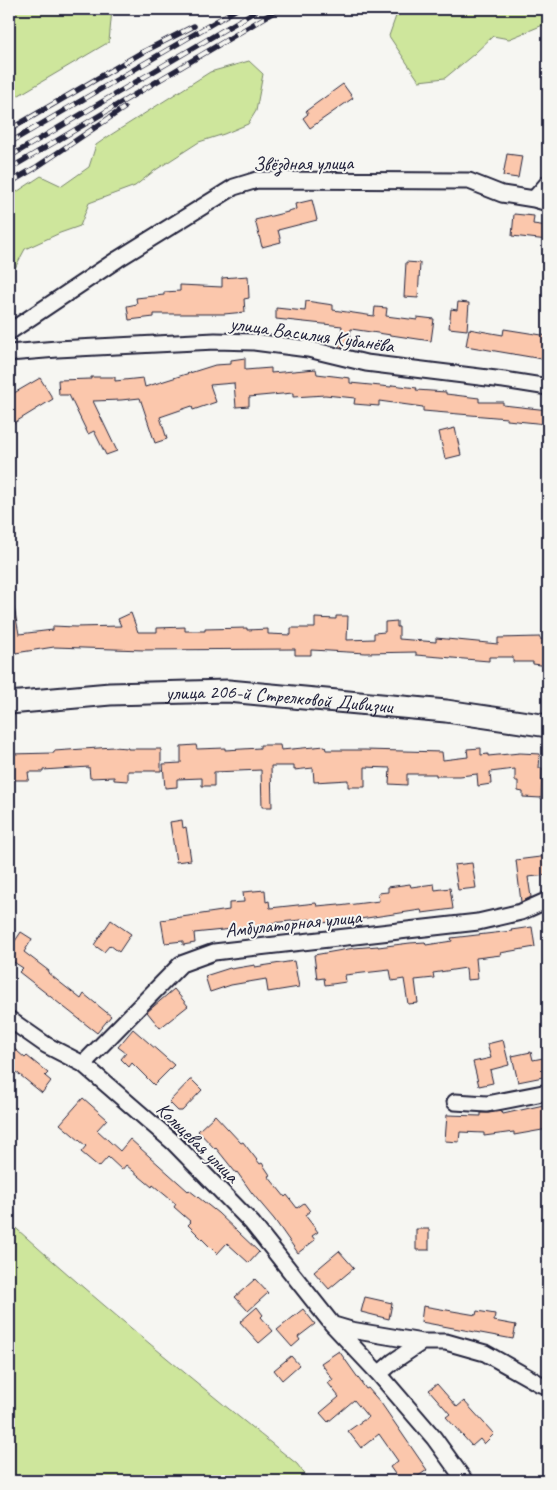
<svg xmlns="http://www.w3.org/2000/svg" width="557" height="1490" viewBox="0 0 557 1490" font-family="Caveat,sans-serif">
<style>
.green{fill:#cee69c;stroke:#78846c}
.building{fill:#fbc7ac;stroke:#22223b}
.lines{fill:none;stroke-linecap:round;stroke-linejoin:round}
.minor-casing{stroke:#22223b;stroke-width:19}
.secondary-casing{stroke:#22223b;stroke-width:25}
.minor{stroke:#f6f6f2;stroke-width:15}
.secondary{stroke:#f6f6f2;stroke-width:21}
.rail-casing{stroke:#22223b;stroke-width:5.5}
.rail{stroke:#f6f6f2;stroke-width:4;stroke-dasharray:11;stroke-linecap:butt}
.labels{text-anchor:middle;stroke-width:4;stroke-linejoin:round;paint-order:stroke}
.street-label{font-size:20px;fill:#22223b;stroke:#f6f6f2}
</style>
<rect width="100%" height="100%" fill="#f6f6f2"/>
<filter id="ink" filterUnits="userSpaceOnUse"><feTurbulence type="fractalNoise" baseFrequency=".02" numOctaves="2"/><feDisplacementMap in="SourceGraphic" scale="10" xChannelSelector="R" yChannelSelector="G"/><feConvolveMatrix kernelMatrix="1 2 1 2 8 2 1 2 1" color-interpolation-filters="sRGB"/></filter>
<g filter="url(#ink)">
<path class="green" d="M 9,9 L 112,9 L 109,42 L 9,101 Z
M 414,9 L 548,9 L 548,23 L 509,39 L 493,36 L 474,54 L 445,78 L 419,81 L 389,36 L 396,16 Z
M 249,61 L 263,74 L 256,111 L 248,124 L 224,134 L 199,142 L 154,171 L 135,186 L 89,203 L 80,226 L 60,233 L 25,249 L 15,268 L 9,271 L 9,197 L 41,176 L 62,186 L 89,167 L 96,145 L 109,136 L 210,72 Z
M 9,1222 C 102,1306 199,1385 297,1464 L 310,1481 L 9,1481 Z"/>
<path class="building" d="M 343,84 L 353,98 L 310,128 L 303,118 L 308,114 L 306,111 Z
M 507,154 L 522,156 L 518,178 L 503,176 Z
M 312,200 L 317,220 L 278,230 L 281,242 L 262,247 L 255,220 L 288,212 L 288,211 L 296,209 L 295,204 Z
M 514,214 L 534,216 L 533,224 L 548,226 L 548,240 L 512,236 Z
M 406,262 L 420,263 L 418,298 L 404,297 Z
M 248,276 L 249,298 L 244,299 L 245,312 L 224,314 L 154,314 L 154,317 L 129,320 L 127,306 L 137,304 L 136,298 L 164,295 L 164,292 L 180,291 L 180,285 L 222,287 L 222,278 Z
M 306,301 L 333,305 L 333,310 L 374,316 L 375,307 L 387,308 L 386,316 L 417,320 L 417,317 L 434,319 L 431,341 L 351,329 L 348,349 L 339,347 L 342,326 L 276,319 L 276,308 L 305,311 Z
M 458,302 L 469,303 L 467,330 L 449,328 L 451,309 L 457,310 Z
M 469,329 L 503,335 L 504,329 L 548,336 L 548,360 L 466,346 Z
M 245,358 L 245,370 L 271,368 L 271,373 L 316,369 L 317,374 L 350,378 L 350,383 L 391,387 L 392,385 L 417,388 L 416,390 L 446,392 L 446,394 L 479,398 L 479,402 L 503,402 L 503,405 L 548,410 L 546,424 L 507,420 L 507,418 L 423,411 L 423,407 L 379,401 L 379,406 L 354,404 L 355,398 L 325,395 L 293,397 L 293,393 L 249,397 L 249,406 L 236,407 L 234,383 L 210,385 L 216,402 L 193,410 L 192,406 L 160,417 L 167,439 L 155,443 L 140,398 L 121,400 L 93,401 L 117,451 L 106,455 L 94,431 L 88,434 L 69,395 L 59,395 L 58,380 L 91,379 L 91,377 L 115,377 L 115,381 L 143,378 L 145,387 L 215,365 L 231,364 L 231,360 Z
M 40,378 L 53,399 L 9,426 L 9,396 Z
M 455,428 L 461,455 L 445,459 L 439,432 Z
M 14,607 L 19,634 L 53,630 L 53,626 L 75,627 L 121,626 L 118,619 L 131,613 L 138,632 L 157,632 L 157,628 L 185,627 L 185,631 L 205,631 L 205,629 L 247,628 L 247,630 L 268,629 L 268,634 L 291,635 L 291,628 L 315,628 L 315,618 L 336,619 L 336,616 L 348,616 L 347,640 L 374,639 L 374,633 L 385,632 L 385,622 L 397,621 L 397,627 L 399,627 L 399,639 L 436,642 L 436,638 L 498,644 L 498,638 L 540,637 L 540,639 L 548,640 L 548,666 L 533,664 L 533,662 L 513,662 L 513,657 L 489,657 L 489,661 L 416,655 L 416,652 L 366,653 L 311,650 L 311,655 L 295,655 L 295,649 L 143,650 L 54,647 L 9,654 L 9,608 Z
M 196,745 L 197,749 L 225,748 L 225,750 L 260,748 L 260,745 L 280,745 L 281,750 L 325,746 L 326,750 L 365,750 L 442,752 L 443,760 L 468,757 L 467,749 L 481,748 L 481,755 L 488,754 L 488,756 L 520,753 L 540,754 L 539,768 L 542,768 L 541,798 L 523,797 L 523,792 L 518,791 L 518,781 L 515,781 L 515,769 L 490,772 L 491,784 L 478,786 L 477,774 L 460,776 L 436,776 L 436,774 L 407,774 L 407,785 L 389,784 L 390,768 L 365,767 L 365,787 L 348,787 L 348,780 L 314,782 L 313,768 L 294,770 L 294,766 L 271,766 L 272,807 L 262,807 L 261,770 L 214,772 L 214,786 L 202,786 L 202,778 L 177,779 L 177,787 L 165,788 L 163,764 L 181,763 L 181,746 Z
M 113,747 L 128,748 L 128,749 L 161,749 L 161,771 L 128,771 L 128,781 L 114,780 L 114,777 L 90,778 L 89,767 L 43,770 L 43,772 L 28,772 L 29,780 L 10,780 L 10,754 L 54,753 L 54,751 Z
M 182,820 L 183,828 L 186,827 L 191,860 L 176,862 L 170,822 Z
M 548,856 L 548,875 L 528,877 L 531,897 L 521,902 L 516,860 Z
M 472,863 L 476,888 L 458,890 L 454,865 Z
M 410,884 L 411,887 L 434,884 L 435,890 L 450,888 L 453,909 L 422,913 L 421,910 L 353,920 L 310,924 L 310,919 L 271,923 L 271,925 L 194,933 L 195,943 L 183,945 L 183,941 L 165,943 L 161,920 L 229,910 L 229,903 L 244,902 L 243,892 L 265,890 L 266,902 L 269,901 L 270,908 L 316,903 L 317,906 L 339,904 L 339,906 L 379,901 L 378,893 L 388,892 L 388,887 Z
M 111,920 L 131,934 L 119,952 L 110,945 L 104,952 L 94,945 Z
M 532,927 L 535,947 L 500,953 L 501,955 L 476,958 L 478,979 L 467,980 L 466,968 L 433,973 L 434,978 L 415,980 L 418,1003 L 408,1004 L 404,979 L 392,981 L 390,970 L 345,975 L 346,982 L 325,985 L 324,978 L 317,979 L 314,955 L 354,948 L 378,946 L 378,947 L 410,943 L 425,942 L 426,945 L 452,941 L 451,938 L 512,931 L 511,930 Z
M 21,932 L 32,939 L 24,952 L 49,971 L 48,973 L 81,999 L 84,994 L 111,1016 L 97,1033 L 19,972 L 23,968 L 9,959 L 9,950 Z
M 294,961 L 299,987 L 268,992 L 266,979 L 231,985 L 210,992 L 205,976 L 230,968 L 231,969 L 255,965 L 255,967 Z
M 174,989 L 188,1006 L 160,1028 L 147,1012 Z
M 133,1029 L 174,1065 L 154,1085 L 132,1063 L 129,1067 L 121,1059 L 126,1053 L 118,1047 Z
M 503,1040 L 509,1065 L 490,1070 L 493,1083 L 479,1086 L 473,1062 L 491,1058 L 487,1044 Z
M 9,1044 L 25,1058 L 27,1056 L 48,1073 L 45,1076 L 51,1081 L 42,1093 L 9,1066 Z
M 531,1052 L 533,1060 L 548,1057 L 548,1076 L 518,1082 L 512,1056 Z
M 190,1080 L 192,1080 L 202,1090 L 182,1111 L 178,1111 L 169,1102 Z
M 83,1098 L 107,1119 L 97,1130 L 120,1151 L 130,1139 L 188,1191 L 189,1190 L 218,1213 L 259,1252 L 249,1263 L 227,1243 L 217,1254 L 188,1225 L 191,1222 L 174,1207 L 176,1204 L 153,1185 L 152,1187 L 126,1165 L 122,1170 L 108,1157 L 99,1167 L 81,1152 L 86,1146 L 60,1124 Z
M 548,1104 L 548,1129 L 514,1135 L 514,1132 L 484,1136 L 484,1133 L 460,1132 L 459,1142 L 445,1141 L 447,1115 L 481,1116 L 481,1113 L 489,1113 L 502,1111 L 503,1114 Z
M 215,1115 L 241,1143 L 243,1142 L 260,1164 L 262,1163 L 270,1175 L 268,1176 L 285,1197 L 287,1195 L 297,1208 L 304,1203 L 310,1211 L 305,1215 L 318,1232 L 312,1236 L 315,1240 L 298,1253 L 274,1219 L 252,1193 L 237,1172 L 236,1173 L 216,1148 L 215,1149 L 198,1131 Z
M 416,1229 L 429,1229 L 429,1250 L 416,1250 Z
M 339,1251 L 354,1268 L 329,1289 L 314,1272 Z
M 255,1279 L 268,1293 L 248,1311 L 235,1297 Z
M 365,1297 L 392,1303 L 389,1319 L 361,1312 Z
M 423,1306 L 476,1315 L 477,1311 L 495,1314 L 494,1321 L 516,1325 L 513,1339 L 421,1322 Z
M 257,1307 L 263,1315 L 261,1317 L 273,1331 L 259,1343 L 240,1322 Z
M 303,1309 L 315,1324 L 298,1337 L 300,1340 L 292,1347 L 277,1330 Z
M 339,1351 L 366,1389 L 368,1388 L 381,1403 L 427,1470 L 411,1481 L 400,1481 L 390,1467 L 398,1461 L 379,1434 L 361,1448 L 348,1431 L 368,1417 L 354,1400 L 328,1422 L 320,1413 L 339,1397 L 328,1383 L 333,1380 L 321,1363 Z
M 291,1356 L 299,1365 L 282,1380 L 274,1370 Z
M 437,1384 L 457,1407 L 464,1401 L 494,1434 L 484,1444 L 480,1439 L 472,1446 L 446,1417 L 450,1414 L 429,1390 Z"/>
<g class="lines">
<g class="minor-casing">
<path id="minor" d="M 534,199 L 548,183
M 9,332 L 118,259 L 234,187 L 257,180 L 469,181 L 502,194 L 534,199 L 548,203
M 9,353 L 57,349 L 215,341 L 254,342 L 308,349 L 366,363 L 504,380 L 548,387
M 9,1019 L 46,1045 L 83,1064 L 173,1142 L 252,1223 L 332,1324 L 379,1374 L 434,1438 L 465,1481
M 83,1064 L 181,964 L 214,952 L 478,922 L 521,912 L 548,900
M 455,1102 L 487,1104 L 548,1092
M 334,1325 L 351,1330 L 422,1342 L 446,1342 L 485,1353 L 540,1384 L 548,1386
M 379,1374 L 394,1361 L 422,1342"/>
</g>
<g class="secondary-casing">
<g id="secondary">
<path id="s1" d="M 9,703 L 110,694 L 228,691 L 446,711 L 548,726"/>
</g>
</g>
<use href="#minor" class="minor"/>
<use href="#secondary" class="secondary"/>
<g class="rail-casing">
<path id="rail" d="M 9,130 L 141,53 L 194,26
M 9,143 L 237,9
M 9,157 L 259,9
M 9,169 L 279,9
M 9,183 L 35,168 L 124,108"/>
</g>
<use href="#rail" class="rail"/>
</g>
</g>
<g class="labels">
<g class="street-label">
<text transform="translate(303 163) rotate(-1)" y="7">Звёздная улица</text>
<text transform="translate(312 334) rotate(8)" y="7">улица Василия Кубанёва</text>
<text dy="7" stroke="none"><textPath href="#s1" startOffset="271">улица 206-й Стрелковой Дивизии</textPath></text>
<text transform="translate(293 923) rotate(-6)" y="7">Амбулаторная улица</text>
<text transform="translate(198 1142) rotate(44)" y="7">Кольцевая улица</text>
</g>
</g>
<rect width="557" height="1490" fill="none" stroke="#f6f6f2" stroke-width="30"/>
<rect x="15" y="15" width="527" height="1460" fill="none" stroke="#22223b" stroke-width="2" filter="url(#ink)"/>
</svg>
